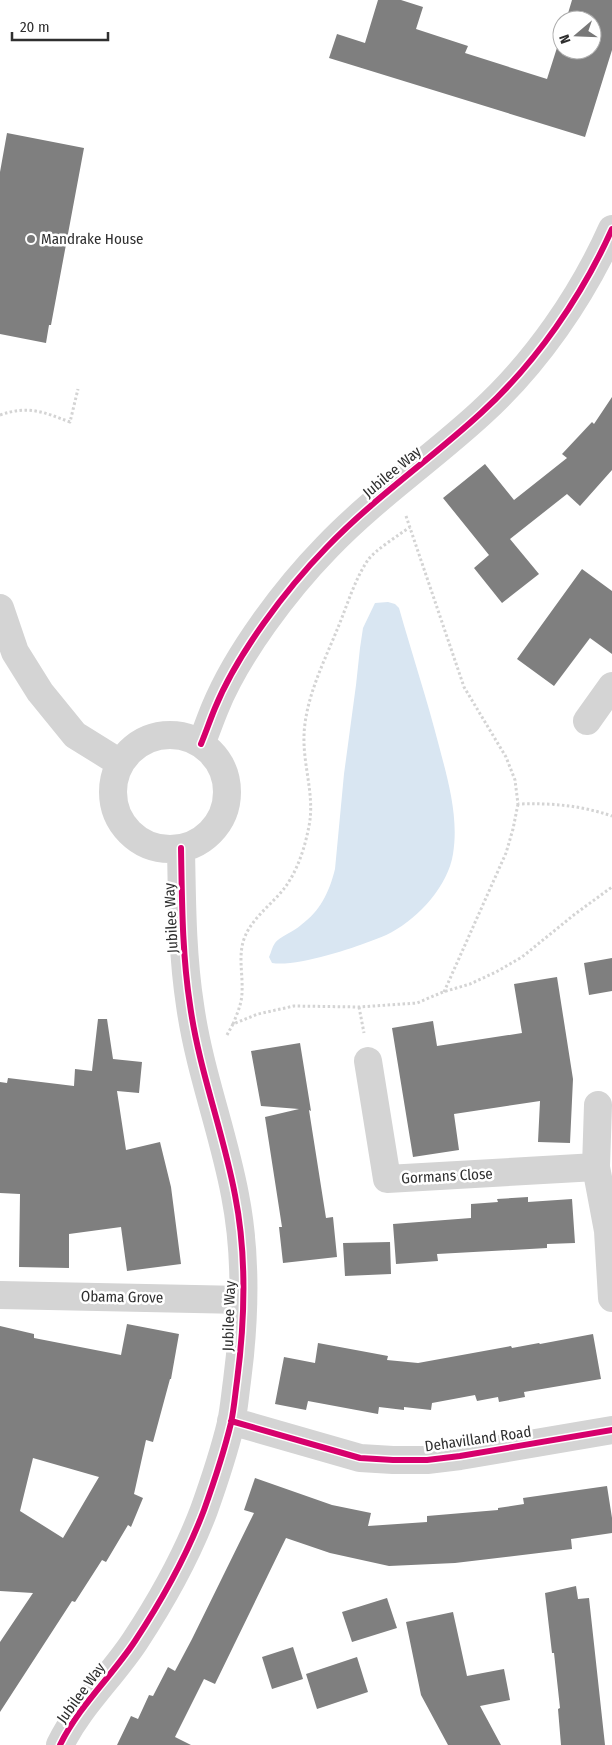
<svg xmlns="http://www.w3.org/2000/svg" width="612" height="1745" viewBox="0 0 612 1745" font-family="'Fira Sans Condensed',sans-serif">
<style>
.water{fill:#d9e6f2}
.building{fill:#7f7f7f;fill-rule:evenodd}
.lines{fill:none;stroke-linecap:round;stroke-linejoin:round}
.path{stroke:#d4d4d4;stroke-width:3;stroke-dasharray:2.5 2.5;stroke-linecap:butt}
.minor{stroke:#d4d4d4;stroke-width:28}
.cycleway-casing{stroke:#fff;stroke-width:9}
.cycleway{stroke:#d6006c;stroke-width:6}
.poi-dot{fill:#787878;stroke:#fff;stroke-width:2}
.labels{text-anchor:middle;stroke-width:5;stroke-linejoin:round;paint-order:stroke}
.poi-label{font-size:15px;fill:#2f2f2f;stroke:#fff;text-anchor:start}
.street-label{font-size:15px;fill:#2f2f2f;stroke:#fff}
</style>
<rect width="100%" height="100%" fill="#fff"/>
<path class="water" d="M 388,602 L 395,604 L 399,608 C 412,654 427,699 439,746 C 448,780 459,818 453,854 C 448,886 419,917 392,932 C 385,936 378,938 371,941 C 348,950 295,967 272,963 L 269,957 C 271,953 272,947 275,943 C 279,937 295,931 301,925 C 320,911 329,893 335,869 L 344,774 L 356,685 L 360,648 L 363,628 L 375,603 Z"/>
<path class="building" d="M 378,0 L 401,0 L 423,7 L 416,29 L 468,46 L 465,53 L 547,79 L 562,32 L 562,50 L 592,50 L 592,20 L 566,20 L 572,0 L 612,0 L 612,50 L 585,137 L 329,58 L 337,34 L 365,43 Z
M 7,133 L 84,148 L 51,325 L 49,325 L 46,343 L 0,334 L 0,172 Z
M 612,397 L 612,470 L 580,506 L 567,494 L 510,539 L 539,574 L 502,603 L 474,568 L 489,555 L 443,498 L 485,464 L 514,500 L 567,458 L 562,454 L 592,422 L 594,424 Z
M 582,569 L 612,591 L 612,654 L 590,638 L 554,686 L 517,659 Z
M 612,958 L 612,991 L 589,995 L 584,963 Z
M 557,977 L 573,1079 L 570,1143 L 538,1142 L 540,1101 L 454,1114 L 459,1150 L 413,1157 L 392,1028 L 433,1021 L 437,1046 L 522,1033 L 514,984 Z
M 98,1019 L 107,1019 L 113,1059 L 142,1062 L 139,1093 L 117,1091 L 126,1150 L 160,1142 L 171,1187 L 181,1264 L 127,1271 L 121,1227 L 69,1234 L 69,1268 L 19,1267 L 20,1194 L 0,1193 L 0,1082 L 7,1083 L 8,1078 L 74,1086 L 75,1069 L 92,1071 Z
M 300,1043 L 311,1111 L 309,1110 L 326,1218 L 333,1217 L 337,1257 L 283,1263 L 279,1227 L 282,1227 L 265,1117 L 299,1109 L 261,1106 L 251,1051 Z
M 528,1197 L 528,1202 L 572,1199 L 575,1243 L 547,1244 L 547,1248 L 437,1254 L 438,1261 L 396,1264 L 393,1224 L 471,1218 L 471,1204 L 498,1202 L 497,1199 Z
M 390,1242 L 391,1274 L 345,1276 L 343,1243 Z
M 127,1324 L 179,1334 L 171,1379 L 170,1379 L 153,1442 L 146,1440 L 134,1494 L 143,1498 L 131,1527 L 128,1525 L 106,1562 L 102,1560 L 75,1602 L 72,1601 L 0,1712 L 0,1642 L 33,1593 L 0,1591 L 0,1326 L 34,1334 L 34,1338 L 121,1355 ZM 33,1458 L 99,1477 L 63,1538 L 20,1511 Z
M 593,1334 L 601,1379 L 524,1392 L 525,1397 L 499,1402 L 498,1397 L 477,1401 L 475,1395 L 432,1403 L 431,1410 L 404,1407 L 404,1410 L 379,1407 L 378,1414 L 308,1401 L 306,1410 L 275,1404 L 284,1357 L 315,1363 L 318,1343 L 388,1356 L 387,1360 L 418,1363 L 511,1346 L 512,1348 L 539,1343 L 540,1344 Z
M 255,1478 L 332,1505 L 371,1513 L 368,1526 L 427,1522 L 427,1516 L 498,1510 L 498,1508 L 524,1504 L 523,1498 L 607,1486 L 612,1518 L 612,1533 L 571,1539 L 572,1549 L 455,1563 L 389,1566 L 330,1553 L 286,1538 L 215,1684 L 204,1679 L 175,1737 L 191,1745 L 117,1745 L 131,1716 L 138,1719 L 149,1695 L 153,1696 L 168,1667 L 175,1671 L 192,1639 L 254,1513 L 244,1510 Z
M 576,1586 L 578,1599 L 589,1598 L 605,1745 L 561,1745 L 558,1709 L 560,1708 L 554,1653 L 552,1653 L 545,1593 Z
M 387,1598 L 397,1628 L 352,1642 L 342,1612 Z
M 453,1612 L 467,1676 L 504,1669 L 510,1700 L 480,1706 L 501,1745 L 448,1745 L 421,1695 L 406,1622 Z
M 293,1647 L 303,1679 L 272,1689 L 262,1657 Z
M 357,1657 L 368,1692 L 317,1709 L 306,1674 Z"/>
<g class="lines">
<path class="path" d="M 0,415 C 29,405 43,412 70,422 L 78,389
M 406,516 L 464,687 L 506,757 L 515,780 L 518,804 C 552,803 579,805 612,816
M 444,992 L 506,853 L 513,829 L 518,804
M 359,1007 L 364,1033
M 233,1024 C 237,1014 242,1003 242,992 C 243,974 238,956 244,939 C 252,917 273,904 286,886 C 298,869 305,847 309,826 C 315,796 303,766 304,736 C 305,698 325,660 339,625 C 348,603 355,579 368,560 C 375,550 399,535 410,527
M 227,1035 L 233,1024 L 258,1014 L 294,1006 L 359,1007 L 417,1003 L 443,992 L 470,984 L 496,972 L 522,957 L 575,914 L 612,887"/>
<path class="minor" d="M 0,608 L 15,652 L 40,692 L 75,735 L 120,763
M 587,721 L 612,686
M113 792a57 57 0 1 1 114 0a57 57 0 1 1-114 0Z
M 201,744 C 206,732 210,720 215,708 C 237,654 286,589 327,547 C 374,498 431,459 481,413 C 536,363 582,296 612,229
M 368,1061 L 387,1179 L 596,1167
M 598,1105 L 596,1167 L 608,1231 L 612,1298
M 0,1295 L 243,1300
M 231,1421 L 360,1458 L 393,1460 L 427,1460 L 460,1456 L 612,1430
M 60,1745 C 79,1706 112,1676 135,1641 C 162,1600 187,1555 204,1510 C 214,1482 224,1452 231,1423 C 234,1409 235,1395 237,1381 C 245,1320 247,1256 235,1195 C 223,1131 199,1070 190,1005 C 182,953 182,900 181,848"/>
<g class="cycleway-casing">
<path id="cycleway" d="M 201,744 C 206,732 210,720 215,708 C 237,654 286,589 327,547 C 374,498 431,459 481,413 C 536,363 582,296 612,229
M 231,1421 L 360,1458 L 393,1460 L 427,1460 L 460,1456 L 612,1430
M 60,1745 C 79,1706 112,1676 135,1641 C 162,1600 187,1555 204,1510 C 214,1482 224,1452 231,1423 C 234,1409 235,1395 237,1381 C 245,1320 247,1256 235,1195 C 223,1131 199,1070 190,1005 C 182,953 182,900 181,848"/>
</g>
<use href="#cycleway" class="cycleway"/>
</g>
<circle class="poi-dot" cx="31" cy="239" r="5"/>
<g class="labels">
<g class="poi-label">
<text x="41" y="244">Mandrake House</text>
</g>
<g class="street-label">
<text transform="translate(392 472) rotate(-40)" y="5">Jubilee Way</text>
<text transform="translate(171 918) rotate(-93)" y="5">Jubilee Way</text>
<text transform="translate(447 1176) rotate(-3)" y="5">Gormans Close</text>
<text transform="translate(122 1297) rotate(1)" y="5">Obama Grove</text>
<text transform="translate(229 1316) rotate(-88)" y="5">Jubilee Way</text>
<text transform="translate(478 1439) rotate(-8)" y="5">Dehavilland Road</text>
<text transform="translate(81 1693) rotate(-54)" y="5">Jubilee Way</text>
</g>
</g>
<g transform="translate(577 35) rotate(251)"><circle r="24" fill="#ffffff" stroke="#acacac"/>
<path d="M0-4L9 19L0 12L-9 19Z" fill="#787878"/>
<text y="-8" font-size="14" font-weight="bold" text-anchor="middle" fill="#2f2f2f">N</text>
</g>
<path d="M12 32v8h96v-8" fill="none" stroke="#2f2f2f" stroke-width="2.5"/>
<text x="20" y="32" font-size="15" fill="#2f2f2f" stroke="#ffffff" stroke-width="4" paint-order="stroke">20 m</text>
</svg>
